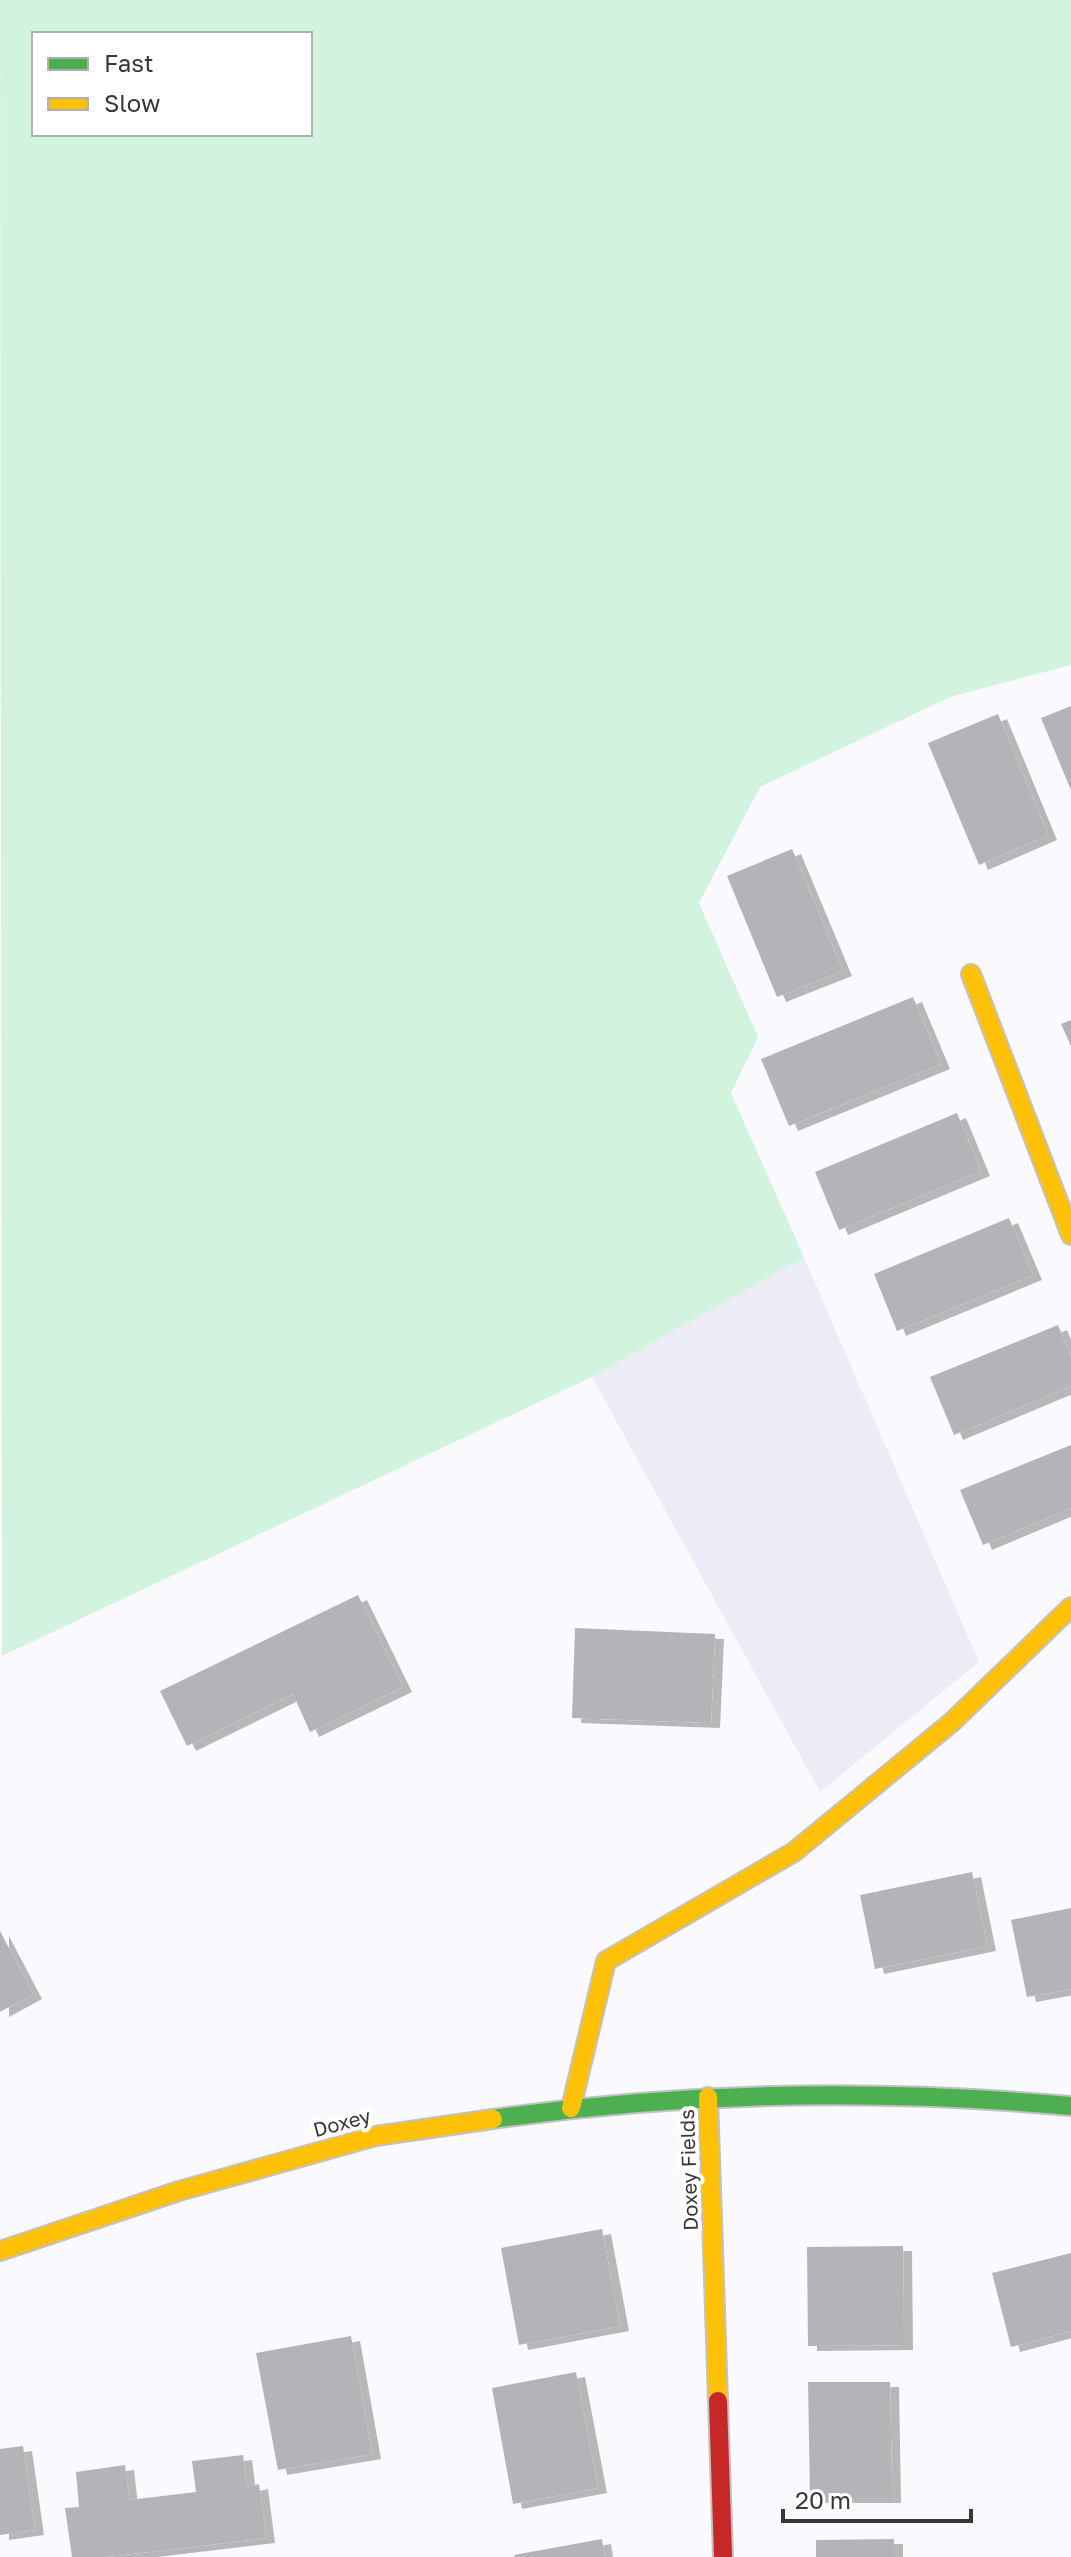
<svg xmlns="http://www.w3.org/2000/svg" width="1071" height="2557" viewBox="0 0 1071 2557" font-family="'Golos Text',sans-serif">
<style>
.built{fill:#ececf6}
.green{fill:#d2f4de;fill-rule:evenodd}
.building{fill:#b4b4b8;filter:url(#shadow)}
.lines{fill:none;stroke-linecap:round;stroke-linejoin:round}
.fast-casing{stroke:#c2c2c5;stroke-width:22}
.slow-casing{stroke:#c2c2c5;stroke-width:22}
.jam-casing{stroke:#c2c2c5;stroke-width:22}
.fast{stroke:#4caf50;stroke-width:18}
.slow{stroke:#ffc107;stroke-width:18}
.jam{stroke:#c62828;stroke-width:18}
.labels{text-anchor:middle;stroke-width:8;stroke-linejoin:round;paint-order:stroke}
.street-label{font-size:20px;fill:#37373a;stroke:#fff}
</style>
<defs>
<filter id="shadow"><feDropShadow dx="9" dy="5" stdDeviation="0" flood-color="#0004"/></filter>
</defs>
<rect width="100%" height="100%" fill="#fafafe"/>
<path class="built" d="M 804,1257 L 979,1662 L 820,1792 L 592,1377 Z"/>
<path class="green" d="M 0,0 L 1071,0 L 1071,665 L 950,697 L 760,787 L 699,903 L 758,1037 L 731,1093 L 804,1257 L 592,1377 L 2,1656 ZM 310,34 L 310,134 L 34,134 L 34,34 Z"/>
<path class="building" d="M 1071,706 L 1071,790 L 1041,718 Z
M 998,714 L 1048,835 L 979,865 L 928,743 Z
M 792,849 L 843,971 L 777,997 L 727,876 Z
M 913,997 L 941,1064 L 789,1126 L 761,1059 Z
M 1071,1020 L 1071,1046 L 1061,1024 Z
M 957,1113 L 981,1171 L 839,1230 L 815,1172 Z
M 1009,1218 L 1033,1275 L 897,1331 L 874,1274 Z
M 1058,1325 L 1071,1357 L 1071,1386 L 954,1435 L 930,1377 Z
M 1071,1445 L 1071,1508 L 983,1545 L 960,1490 Z
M 358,1595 L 403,1687 L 310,1732 L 293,1694 L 187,1746 L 160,1691 Z
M 575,1628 L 715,1634 L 711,1723 L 572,1718 Z
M 972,1872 L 987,1946 L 875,1969 L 860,1895 Z
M 1071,1908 L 1071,1989 L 1027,1997 L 1011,1920 Z
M 0,1931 L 33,1994 L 0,2012 Z
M 602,2229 L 620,2326 L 519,2345 L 501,2248 Z
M 903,2246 L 904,2345 L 808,2346 L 807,2247 Z
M 1071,2253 L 1071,2331 L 1011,2347 L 992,2273 Z
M 351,2336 L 372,2454 L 278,2470 L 256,2353 Z
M 576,2372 L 598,2488 L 513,2504 L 492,2388 Z
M 808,2382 L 890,2382 L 892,2498 L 810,2498 Z
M 23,2446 L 35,2530 L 0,2535 L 0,2449 Z
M 243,2455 L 247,2487 L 259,2484 L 266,2538 L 106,2557 L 72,2557 L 65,2508 L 79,2507 L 76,2472 L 125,2465 L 129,2500 L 196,2492 L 192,2461 Z
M 602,2539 L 605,2557 L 515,2557 L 514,2555 Z
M 894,2539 L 894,2557 L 816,2557 L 816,2540 Z"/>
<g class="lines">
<g class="fast-casing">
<path id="fast" d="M 493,2119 C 683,2092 879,2089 1071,2106"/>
</g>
<g class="slow-casing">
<path id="slow" d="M 971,974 L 1071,1235
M 708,2097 L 718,2401
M 571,2108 L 606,1961 L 794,1852 L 952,1722 L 1071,1607
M 0,2251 L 179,2191 L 376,2136 L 493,2119"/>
</g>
<g class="jam-casing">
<path id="jam" d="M 718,2401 L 723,2557"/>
</g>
<use href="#fast" class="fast"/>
<use href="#slow" class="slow"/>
<use href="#jam" class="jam"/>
</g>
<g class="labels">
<g class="street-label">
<text transform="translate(342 2123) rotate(-15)" y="7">Doxey</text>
<text transform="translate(689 2170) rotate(-92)" y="7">Doxey Fields</text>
</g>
</g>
<rect x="32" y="32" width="280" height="104" fill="#ffffff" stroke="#afafb0" stroke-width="2"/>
<rect x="48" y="58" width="40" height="12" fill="#4caf50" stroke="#afafb0" stroke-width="2"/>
<text x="104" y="72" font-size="24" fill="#37373a">Fast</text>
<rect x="48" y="98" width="40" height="12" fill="#ffc107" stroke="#afafb0" stroke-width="2"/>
<text x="104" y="112" font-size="24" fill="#37373a">Slow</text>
<path d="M783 2509v12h188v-12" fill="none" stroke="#37373a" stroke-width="4"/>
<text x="795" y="2509" font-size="24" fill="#37373a" stroke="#ffffff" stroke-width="6" paint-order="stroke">20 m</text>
</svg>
